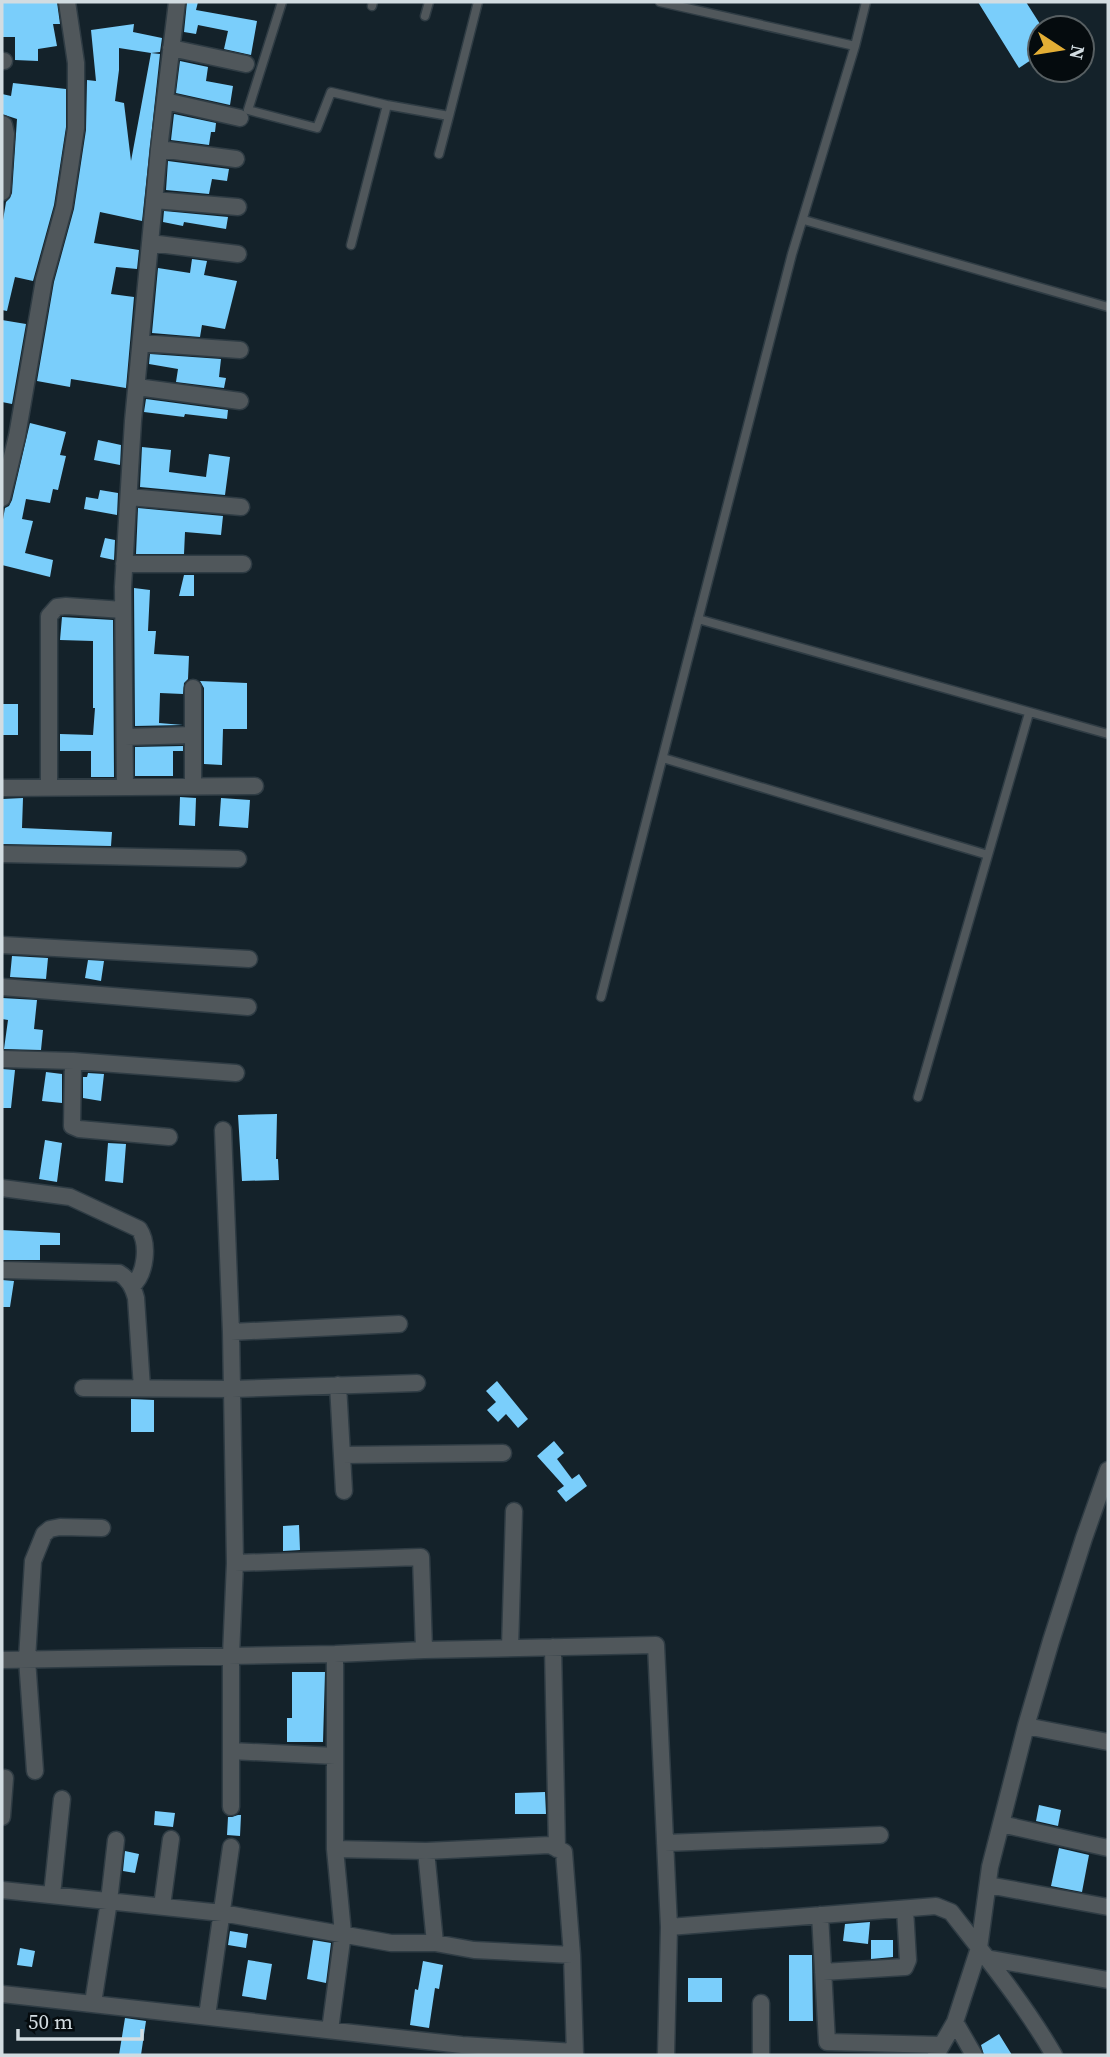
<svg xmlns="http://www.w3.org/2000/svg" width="1110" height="2057" viewBox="0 0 1110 2057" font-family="'Source Serif 4',serif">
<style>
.building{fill:#7acefb;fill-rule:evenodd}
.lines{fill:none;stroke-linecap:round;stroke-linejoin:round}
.service-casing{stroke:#2f3c44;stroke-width:11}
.minor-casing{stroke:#2f3c44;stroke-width:19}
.service{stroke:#50575b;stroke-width:8}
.minor{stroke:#50575b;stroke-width:16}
</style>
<rect width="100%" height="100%" fill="#14222a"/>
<path class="building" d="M 2,2 L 57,2 L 60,24 L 53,24 L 57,46 L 38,49 L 38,61 L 15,60 L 15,37 L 2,37 Z
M 187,2 L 198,2 L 196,10 L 257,21 L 251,55 L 224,49 L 228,31 L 198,25 L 196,34 L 184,32 Z
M 978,2 L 1026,2 L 1040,24 L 1040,54 L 1019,68 Z
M 134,24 L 133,32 L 162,38 L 160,52 L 151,53 L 160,54 L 142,221 L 100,212 L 94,243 L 139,250 L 137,269 L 116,267 L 111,294 L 134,297 L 126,388 L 71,379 L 70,387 L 37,381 L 54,282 L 74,209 L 86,130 L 87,80 L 96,81 L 91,30 ZM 119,48 L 151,53 L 131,161 L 124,103 L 115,101 L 119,70 Z
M 180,61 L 208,67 L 206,81 L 233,86 L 230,105 L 176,93 Z
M 13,83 L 66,89 L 66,127 L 54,205 L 33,281 L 15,277 L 7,311 L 2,310 L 2,226 L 6,202 L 10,198 L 12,193 L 17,119 L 2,114 L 2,94 L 11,96 Z
M 174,114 L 216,123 L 215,132 L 211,132 L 209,145 L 171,140 Z
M 168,161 L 229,169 L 227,181 L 212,179 L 209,194 L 166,190 Z
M 164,211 L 228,217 L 226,229 L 184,222 L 183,226 L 163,222 Z
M 192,259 L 207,261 L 204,275 L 237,281 L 225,329 L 202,325 L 200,337 L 152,333 L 158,268 L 190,273 Z
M 2,320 L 26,324 L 12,404 L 2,402 Z
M 150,354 L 221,359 L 219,377 L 226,378 L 224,388 L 176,382 L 178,369 L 149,364 Z
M 146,399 L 228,410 L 227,419 L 185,414 L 184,417 L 144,412 Z
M 30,423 L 66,432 L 60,455 L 66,456 L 58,490 L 53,489 L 50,503 L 26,499 L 22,519 L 33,521 L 25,553 L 53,560 L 50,577 L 2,565 L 2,525 L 5,508 L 9,506 L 12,500 Z
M 98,440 L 121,445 L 120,465 L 94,460 Z
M 142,447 L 171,450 L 169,472 L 206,477 L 209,454 L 230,457 L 225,495 L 140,487 Z
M 100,490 L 118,493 L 117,515 L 84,509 L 86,497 L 98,499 Z
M 138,508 L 223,516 L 221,535 L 185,532 L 184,554 L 136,554 Z
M 105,538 L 115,540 L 114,560 L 100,557 Z
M 184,575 L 194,575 L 194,596 L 179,596 Z
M 134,588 L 150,590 L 148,631 L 156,631 L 154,654 L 189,656 L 188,679 L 184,683 L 183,694 L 160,693 L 159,723 L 183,725 L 135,726 Z
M 62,617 L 113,620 L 114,777 L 91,777 L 91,751 L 60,751 L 60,734 L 93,735 L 95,708 L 93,708 L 93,641 L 60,640 Z
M 200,681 L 247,683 L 247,729 L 223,729 L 222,765 L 204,764 L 204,688 Z
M 2,704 L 18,704 L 18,735 L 2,735 Z
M 183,746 L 183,751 L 173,751 L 173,776 L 135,776 L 135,747 Z
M 180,797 L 196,798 L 195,826 L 179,825 Z
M 221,798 L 250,800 L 248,828 L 219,826 Z
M 2,799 L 23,798 L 22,828 L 112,832 L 111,846 L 2,844 Z
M 12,956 L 48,958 L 46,979 L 10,977 Z
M 88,960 L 104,961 L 101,981 L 85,978 Z
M 2,998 L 37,1000 L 34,1029 L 43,1030 L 41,1050 L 4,1049 L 8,1020 L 2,1019 Z
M 2,1069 L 15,1070 L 11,1108 L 2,1108 Z
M 46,1072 L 62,1074 L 62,1103 L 42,1101 Z
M 88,1073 L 104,1074 L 101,1101 L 83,1098 L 83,1077 L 87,1077 Z
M 277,1114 L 276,1159 L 278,1159 L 279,1180 L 242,1181 L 238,1115 Z
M 45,1140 L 62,1143 L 57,1182 L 39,1179 Z
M 108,1143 L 126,1144 L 123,1183 L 105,1181 Z
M 2,1230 L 60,1233 L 60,1245 L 40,1245 L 40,1260 L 2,1260 Z
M 2,1280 L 14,1281 L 10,1307 L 2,1307 Z
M 497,1381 L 528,1419 L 518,1428 L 506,1414 L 498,1422 L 487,1410 L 496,1402 L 486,1391 Z
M 131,1399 L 154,1400 L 154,1432 L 131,1432 Z
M 554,1441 L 564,1453 L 557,1459 L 572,1479 L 579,1474 L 587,1486 L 566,1502 L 557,1491 L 564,1486 L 537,1456 Z
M 299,1525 L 300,1550 L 283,1551 L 283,1526 Z
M 292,1672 L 325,1672 L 323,1742 L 287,1742 L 287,1718 L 292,1718 Z
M 545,1792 L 546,1814 L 515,1814 L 515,1793 Z
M 1039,1805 L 1061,1810 L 1058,1826 L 1036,1821 Z
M 155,1811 L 175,1813 L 173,1827 L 154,1825 Z
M 238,1815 L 241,1815 L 240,1836 L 227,1835 L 228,1817 L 232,1817 Z
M 1059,1848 L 1089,1855 L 1082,1892 L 1051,1886 Z
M 125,1851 L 139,1854 L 135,1873 L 123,1871 Z
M 870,1922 L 868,1944 L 843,1941 L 845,1924 Z
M 230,1931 L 248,1934 L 246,1948 L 228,1945 Z
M 313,1940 L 331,1943 L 326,1983 L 307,1979 Z
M 871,1940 L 893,1940 L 893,1957 L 871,1959 Z
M 20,1948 L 35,1951 L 32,1967 L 17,1965 Z
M 789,1955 L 812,1955 L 813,2021 L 789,2021 Z
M 248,1960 L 272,1964 L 266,2000 L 242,1996 Z
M 423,1961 L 443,1965 L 439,1989 L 435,1988 L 429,2028 L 410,2025 L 415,1989 L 418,1990 Z
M 688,1978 L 722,1978 L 722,2002 L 688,2002 Z
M 125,2018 L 146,2021 L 141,2055 L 119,2055 Z
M 999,2034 L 1012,2055 L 984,2055 L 981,2045 Z"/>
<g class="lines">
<g class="service-casing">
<path id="service" d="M 282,2 L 248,110 L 317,128 L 331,92 L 387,105 L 449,116 L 478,2
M 660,2 L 855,46
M 372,6 L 373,2
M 425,16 L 429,2
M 439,154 L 449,116
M 804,220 L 1108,307
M 351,245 L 387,105
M 698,619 L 1108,734
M 663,758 L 988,855
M 601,997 L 792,254 L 855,46 L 866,2
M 918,1097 L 1029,713"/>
</g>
<g class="minor-casing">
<path id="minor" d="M 171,48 L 246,64
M 2,61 L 4,61
M 165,101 L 240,118
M 2,124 L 4,125 L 6,134 L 2,192
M 159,149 L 236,159
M 154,200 L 238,207
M 150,243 L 238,254
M 141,343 L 240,350
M 137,387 L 240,401
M 129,497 L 241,507
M 2,498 L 17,436 L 44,280 L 64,207 L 76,128 L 76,63 L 67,2
M 124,564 L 243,564
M 125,737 L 193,735
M 193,786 L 193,688
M 49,787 L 49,616 L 57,607 L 66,606 L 123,610
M 125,787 L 123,587 L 133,421 L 159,149 L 177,2
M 2,788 L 255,786
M 2,854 L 238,859
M 2,945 L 249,959
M 2,987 L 248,1007
M 2,1059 L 73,1061 L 236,1073
M 73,1061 L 72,1126 L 79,1129 L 169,1137
M 223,1130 L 231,1332 L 235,1563 L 231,1655 L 231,1807
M 2,1188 L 70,1197 L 139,1229 C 149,1244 146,1274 132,1286
M 2,1270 L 119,1273 C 129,1279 133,1287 136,1298 L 142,1388
M 231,1332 L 399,1324
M 338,1385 L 344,1491
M 83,1388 L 232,1389 L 417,1383
M 342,1455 L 503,1453
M 235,1563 L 421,1557 L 424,1650
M 553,1647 L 557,1849
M 510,1648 L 514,1511
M 2,1660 L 335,1654 L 424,1650 L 656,1645 L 669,1927 L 666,2055
M 1026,1726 L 1108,1742
M 231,1751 L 335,1756
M 35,1771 L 27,1659 L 33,1561 L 44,1534 L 50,1529 L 60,1527 L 102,1528
M 2,1817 L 5,1778
M 1001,1824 L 1108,1848
M 665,1843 L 880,1835
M 335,1849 L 426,1851 L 550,1845 L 564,1852 L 572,1955 L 575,2055
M 426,1851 L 435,1943
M 988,1885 L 1108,1907
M 2,1890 L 222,1913 L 391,1943 L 435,1943 L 474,1950 L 572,1955
M 52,1895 L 62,1799
M 162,1906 L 171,1839
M 820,1915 L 827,2042 L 942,2045
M 669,1927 L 936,1906 L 951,1912 C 987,1958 1025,2005 1054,2055
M 986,1958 L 1108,1980
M 823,1972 L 905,1967 L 908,1960 L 905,1909
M 2,1994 L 462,2045 L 575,2052
M 93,2003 L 109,1901 L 116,1840
M 761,2003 L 761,2055
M 207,2016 L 231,1847
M 955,2022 L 974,2055
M 330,2030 L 343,1933 L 335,1849 L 335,1654
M 936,2055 L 955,2022 L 979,1948 L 990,1867 L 1026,1726 L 1051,1641 L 1084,1538 L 1108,1470"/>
</g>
<use href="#service" class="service"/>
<use href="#minor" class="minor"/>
</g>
<rect width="1110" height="2057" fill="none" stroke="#d2dce1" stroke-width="7"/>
<g transform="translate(1061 49) rotate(102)"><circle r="33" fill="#050b0e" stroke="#575f62" stroke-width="2"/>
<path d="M0-5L12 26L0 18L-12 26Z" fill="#e3ae35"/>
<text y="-10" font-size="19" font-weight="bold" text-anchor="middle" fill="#d2dce1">N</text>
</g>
<path d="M18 2029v10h124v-10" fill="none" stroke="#d2dce1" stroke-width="3.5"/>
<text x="28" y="2029" font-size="21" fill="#d2dce1" stroke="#050b0e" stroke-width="5" paint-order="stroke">50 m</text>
</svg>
